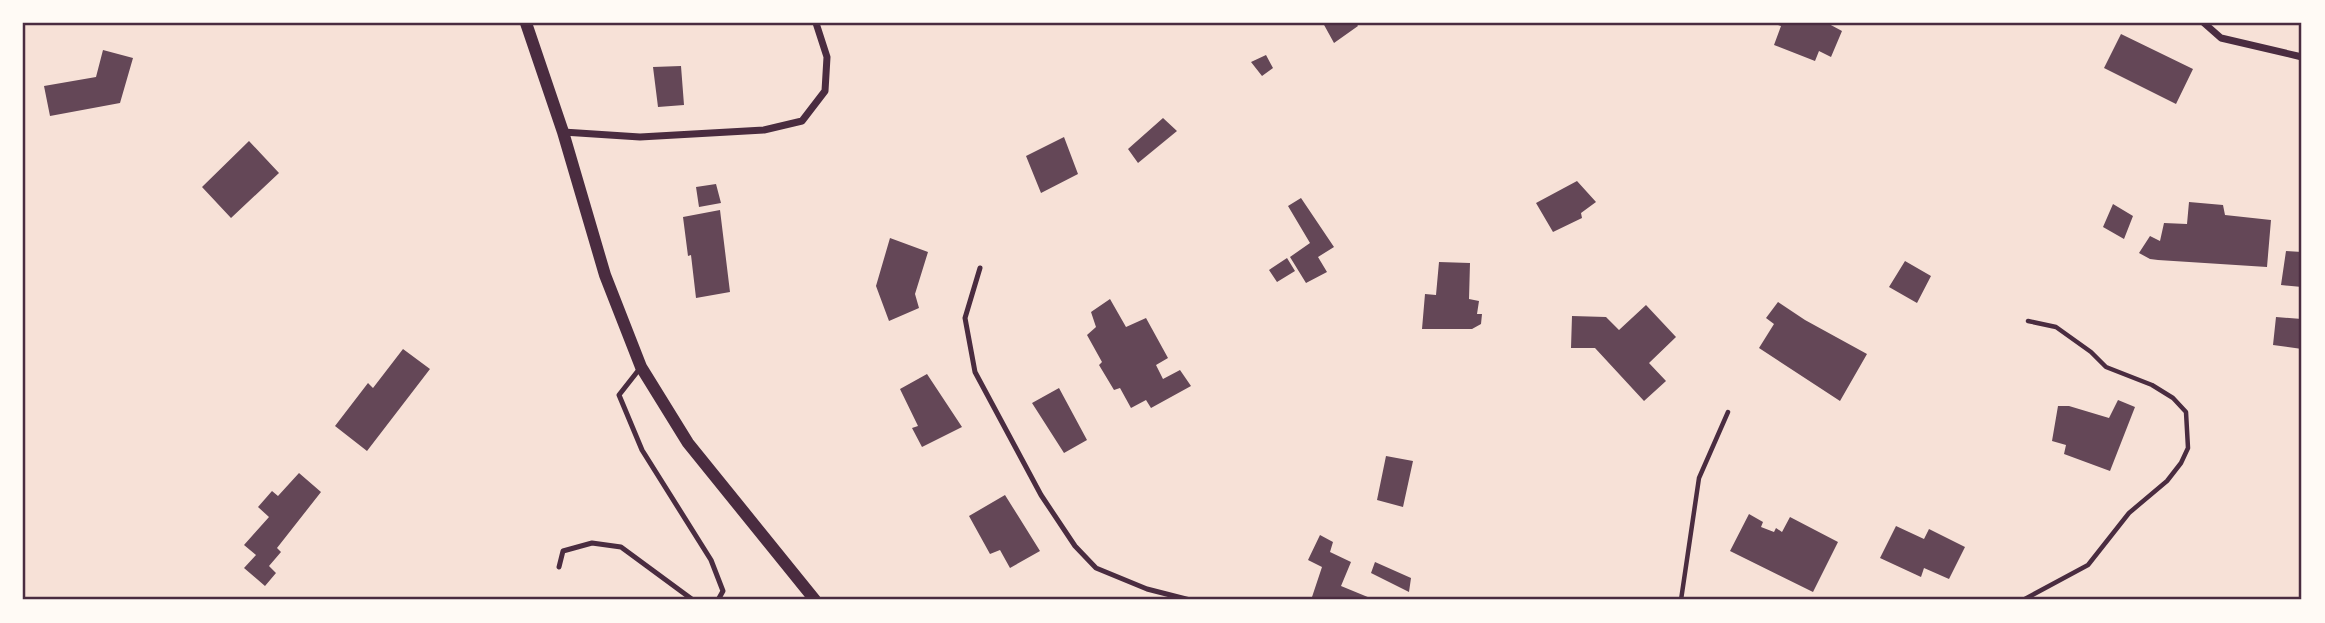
<svg xmlns="http://www.w3.org/2000/svg" width="2325" height="623" viewBox="0 0 2325 623" font-family="'Exo 2',sans-serif">
<style>
.building{fill:#644757}
.lines{fill:none;stroke-linecap:round;stroke-linejoin:round}
.path{stroke:#4a2c40;stroke-width:4.5}
.service{stroke:#4a2c40;stroke-width:5}
.minor{stroke:#4a2c40;stroke-width:7}
.tertiary{stroke:#4a2c40;stroke-width:12}
.neatline{fill:none;stroke:#4a2c40;stroke-width:2.5}
</style>
<rect width="100%" height="100%" fill="#f7e1d7"/>
<path class="building" d="M 1323,23 L 1356,23 L 1358,26 L 1334,43 Z
M 1773,23 L 1830,23 L 1829,24 L 1842,31 L 1831,57 L 1819,51 L 1815,61 L 1774,45 L 1781,26 Z
M 2121,34 L 2193,69 L 2176,104 L 2104,68 Z
M 103,50 L 133,58 L 120,103 L 50,116 L 44,86 L 96,77 Z
M 1266,55 L 1273,68 L 1262,76 L 1251,62 Z
M 681,66 L 684,105 L 658,107 L 653,67 Z
M 1163,118 L 1177,131 L 1138,163 L 1128,149 Z
M 1064,137 L 1078,174 L 1041,193 L 1026,156 Z
M 249,141 L 279,173 L 231,218 L 202,187 Z
M 1577,181 L 1596,202 L 1581,213 L 1582,218 L 1553,232 L 1536,203 Z
M 716,184 L 721,203 L 699,207 L 696,187 Z
M 1301,198 L 1334,247 L 1318,257 L 1327,272 L 1306,283 L 1290,257 L 1310,243 L 1288,206 Z
M 2189,202 L 2223,205 L 2225,215 L 2271,220 L 2267,267 L 2158,260 L 2150,259 L 2139,253 L 2150,236 L 2160,241 L 2164,223 L 2187,224 Z
M 2113,204 L 2133,216 L 2124,239 L 2103,227 Z
M 720,210 L 730,292 L 696,298 L 691,255 L 688,256 L 683,217 Z
M 890,238 L 928,252 L 915,294 L 919,308 L 889,321 L 876,286 Z
M 2286,251 L 2302,252 L 2302,287 L 2281,285 Z
M 1287,258 L 1295,271 L 1277,282 L 1269,270 Z
M 1905,261 L 1931,276 L 1917,303 L 1889,287 Z
M 1439,262 L 1470,263 L 1469,299 L 1479,301 L 1477,314 L 1482,314 L 1481,324 L 1472,329 L 1422,329 L 1425,294 L 1436,295 Z
M 1110,299 L 1126,327 L 1146,318 L 1168,358 L 1156,365 L 1163,379 L 1180,370 L 1191,386 L 1151,408 L 1146,400 L 1131,408 L 1120,388 L 1114,390 L 1099,365 L 1102,362 L 1087,335 L 1096,327 L 1091,312 Z
M 1778,302 L 1805,320 L 1867,354 L 1840,401 L 1759,348 L 1774,324 L 1766,318 Z
M 1646,305 L 1676,337 L 1649,363 L 1666,381 L 1644,401 L 1595,348 L 1571,348 L 1572,316 L 1606,317 L 1619,330 Z
M 2276,317 L 2302,319 L 2302,349 L 2273,345 Z
M 403,349 L 430,369 L 367,451 L 335,426 L 368,383 L 373,388 Z
M 927,374 L 962,427 L 922,447 L 912,428 L 918,426 L 900,389 Z
M 1059,388 L 1087,440 L 1064,453 L 1032,403 Z
M 2118,400 L 2135,407 L 2110,471 L 2064,454 L 2066,445 L 2052,441 L 2058,406 L 2069,406 L 2109,418 Z
M 1386,456 L 1413,461 L 1403,507 L 1377,500 Z
M 299,473 L 321,492 L 277,548 L 281,552 L 269,566 L 276,573 L 265,586 L 244,568 L 256,555 L 244,545 L 269,517 L 258,507 L 272,491 L 278,496 Z
M 1005,495 L 1040,551 L 1010,568 L 1000,550 L 990,554 L 969,516 Z
M 1749,514 L 1763,522 L 1761,527 L 1774,532 L 1776,528 L 1782,532 L 1790,517 L 1838,542 L 1813,592 L 1730,551 Z
M 1896,526 L 1924,539 L 1929,529 L 1965,547 L 1949,579 L 1924,568 L 1921,577 L 1880,558 Z
M 1320,535 L 1333,542 L 1330,552 L 1351,562 L 1341,586 L 1375,600 L 1311,600 L 1322,567 L 1308,560 Z
M 1375,562 L 1411,578 L 1409,592 L 1371,573 Z"/>
<g class="lines">
<path class="path" d="M 1681,600 L 1699,478 L 1728,412
M 2023,600 L 2088,565 L 2129,513 L 2167,481 L 2181,463 L 2188,448 L 2186,412 L 2173,398 L 2152,385 L 2106,367 L 2091,352 L 2056,327 L 2028,321"/>
<path class="service" d="M 980,268 L 965,318 L 975,372 L 1041,495 L 1075,546 L 1096,568 L 1147,589 L 1190,600
M 641,367 L 619,395 L 642,450 L 711,560 L 723,591 L 718,600
M 559,567 L 563,551 L 592,543 L 621,547 L 693,600"/>
<path class="minor" d="M 2204,23 L 2221,38 L 2302,57
M 563,132 L 640,137 L 764,130 L 802,121 L 825,91 L 827,57 L 816,23"/>
<path class="tertiary" d="M 526,23 L 563,132 L 605,275 L 641,367 L 688,443 L 815,600"/>
</g>
<rect width="2325" height="623" fill="none" stroke="#fffaf5" stroke-width="49"/>
<rect x="24" y="24" width="2276" height="574" class="neatline"/>
</svg>
